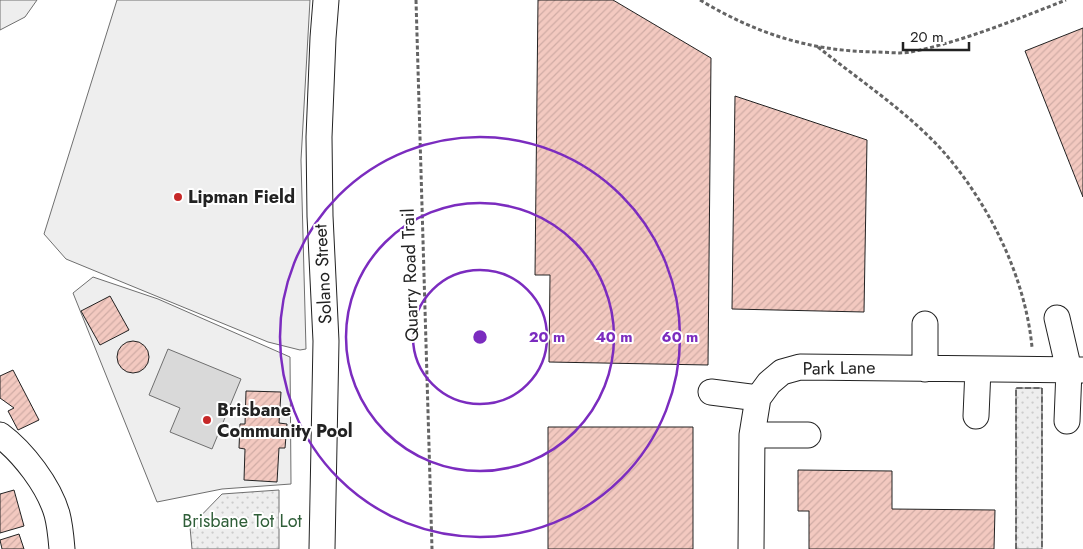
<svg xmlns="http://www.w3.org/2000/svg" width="1083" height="549" viewBox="0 0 1083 549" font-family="Jost,sans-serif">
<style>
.grass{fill:#eee;stroke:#6f6f6f}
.park{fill:url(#park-dots);stroke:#6f6f6f}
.water{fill:#d9d9d9;stroke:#6f6f6f}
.building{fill:url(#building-hatch);stroke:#222}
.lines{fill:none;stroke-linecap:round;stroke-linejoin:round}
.minor-casing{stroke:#222;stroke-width:27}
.path{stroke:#646464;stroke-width:3;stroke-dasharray:4 2.5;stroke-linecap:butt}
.minor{stroke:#fff;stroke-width:25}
.fence{stroke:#222;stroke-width:1;stroke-dasharray:6 2.5;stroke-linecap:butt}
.ring{fill:none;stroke:#7b2cbf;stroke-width:2.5}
.poi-dot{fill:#c62828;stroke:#fff;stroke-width:2}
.labels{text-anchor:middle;stroke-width:4;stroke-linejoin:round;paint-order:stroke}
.poi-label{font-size:18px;font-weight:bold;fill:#222;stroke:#fff;text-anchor:start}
.street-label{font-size:18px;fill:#222;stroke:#fff}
.park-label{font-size:18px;fill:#2f5e38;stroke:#fff}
.centre{fill:#7b2cbf;stroke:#fff;stroke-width:2.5}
.ring-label{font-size:15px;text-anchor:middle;font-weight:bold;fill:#7b2cbf;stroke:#fff;stroke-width:4;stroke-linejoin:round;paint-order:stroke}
</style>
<defs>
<pattern id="park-dots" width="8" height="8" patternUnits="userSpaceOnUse" patternTransform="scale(1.25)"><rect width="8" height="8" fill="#eee"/><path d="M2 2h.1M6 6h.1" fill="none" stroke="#ccc" stroke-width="1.8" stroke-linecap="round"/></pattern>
<pattern id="building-hatch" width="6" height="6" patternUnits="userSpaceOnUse" patternTransform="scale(1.25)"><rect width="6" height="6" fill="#f3c9c0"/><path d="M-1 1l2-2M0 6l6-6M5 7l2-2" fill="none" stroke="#d0aca5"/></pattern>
</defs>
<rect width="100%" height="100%" fill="#fff"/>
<path class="grass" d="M 0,0 L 37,0 L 25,17 L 0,30 Z
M 117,0 L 310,0 L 301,160 L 306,349 L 300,350 L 268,342 L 66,259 L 44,234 Z
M 93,277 L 158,299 L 290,357 L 291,484 L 222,489 L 157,502 L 73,293 Z"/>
<path class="park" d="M 1016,388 L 1042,388 L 1042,549 L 1016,549 Z
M 279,490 L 279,549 L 192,549 L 190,527 L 222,494 Z"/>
<path class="water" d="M 168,349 L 241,379 L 212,449 L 170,432 L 180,408 L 149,395 Z"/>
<path class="building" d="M 538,0 L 613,0 L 711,58 L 708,365 L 549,362 L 550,275 L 535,275 Z
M 1083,28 L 1083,197 L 1025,51 Z
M 735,96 L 867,140 L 864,312 L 732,309 Z
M 110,296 L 129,330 L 100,345 L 81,311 Z
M117 357a16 16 0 1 1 32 0a16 16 0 1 1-32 0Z
M 13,370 L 39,420 L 18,430 L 8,411 L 14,408 L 0,398 L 0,376 Z
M 246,391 L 281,392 L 279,423 L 287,424 L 285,448 L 279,448 L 277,482 L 244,480 L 245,449 L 239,448 L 240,424 L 245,424 Z
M 548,427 L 693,427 L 693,549 L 548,549 Z
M 798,470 L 892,471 L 892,509 L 995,510 L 994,549 L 809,549 L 809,511 L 798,511 Z
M 14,490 L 24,526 L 0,533 L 0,494 Z
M 19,534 L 24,549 L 2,549 L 0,540 Z"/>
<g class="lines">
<g class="minor-casing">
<path id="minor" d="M 1057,318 L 1069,370 L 1067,421
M 925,324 L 925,369
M 711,392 L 758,398
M 976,416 L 978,369
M 0,435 C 23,452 49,486 57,514 C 60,525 61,537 62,549
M 752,435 L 808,435
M 322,549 L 326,341 L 320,216 L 319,137 L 323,38 L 326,0
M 751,549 L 752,435 L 758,398 L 769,383 L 782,372 L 800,367 L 1083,370"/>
</g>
<path class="path" d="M 416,0 L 432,549
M 700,0 C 757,34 810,51 876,52 C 887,52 900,54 911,52 C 964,41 1015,20 1066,0
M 818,47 C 859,80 905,110 941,149 C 989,203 1025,276 1032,347"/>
<use href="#minor" class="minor"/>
<path class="fence" d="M 1016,549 L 1016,388 L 1042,388 L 1042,549"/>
</g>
<g class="ring">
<circle cx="480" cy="337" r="67"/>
<circle cx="480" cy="337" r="134"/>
<circle cx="480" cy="337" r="200"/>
</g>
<g class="poi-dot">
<circle cx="178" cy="197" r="5"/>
<circle cx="207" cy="420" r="5"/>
</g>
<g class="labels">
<g class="poi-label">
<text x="188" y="203">Lipman Field</text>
<text x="217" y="416">Brisbane<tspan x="217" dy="21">Community Pool</tspan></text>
</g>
<g class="street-label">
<text transform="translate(323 274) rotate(-93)" y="6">Solano Street</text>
<text transform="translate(410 275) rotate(-92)" y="6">Quarry Road Trail</text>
<text transform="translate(839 368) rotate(-1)" y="6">Park Lane</text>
</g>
<g class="park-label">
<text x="242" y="527">Brisbane Tot Lot</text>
</g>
</g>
<circle cx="480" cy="337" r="8" class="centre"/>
<g class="ring-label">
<text x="547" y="342">20 m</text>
<text x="614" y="342">40 m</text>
<text x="680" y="342">60 m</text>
</g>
<path d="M903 42v8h66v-8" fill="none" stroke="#222222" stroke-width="2.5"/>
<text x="910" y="42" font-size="15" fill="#222222" stroke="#ffffff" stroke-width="4" paint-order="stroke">20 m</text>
</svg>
